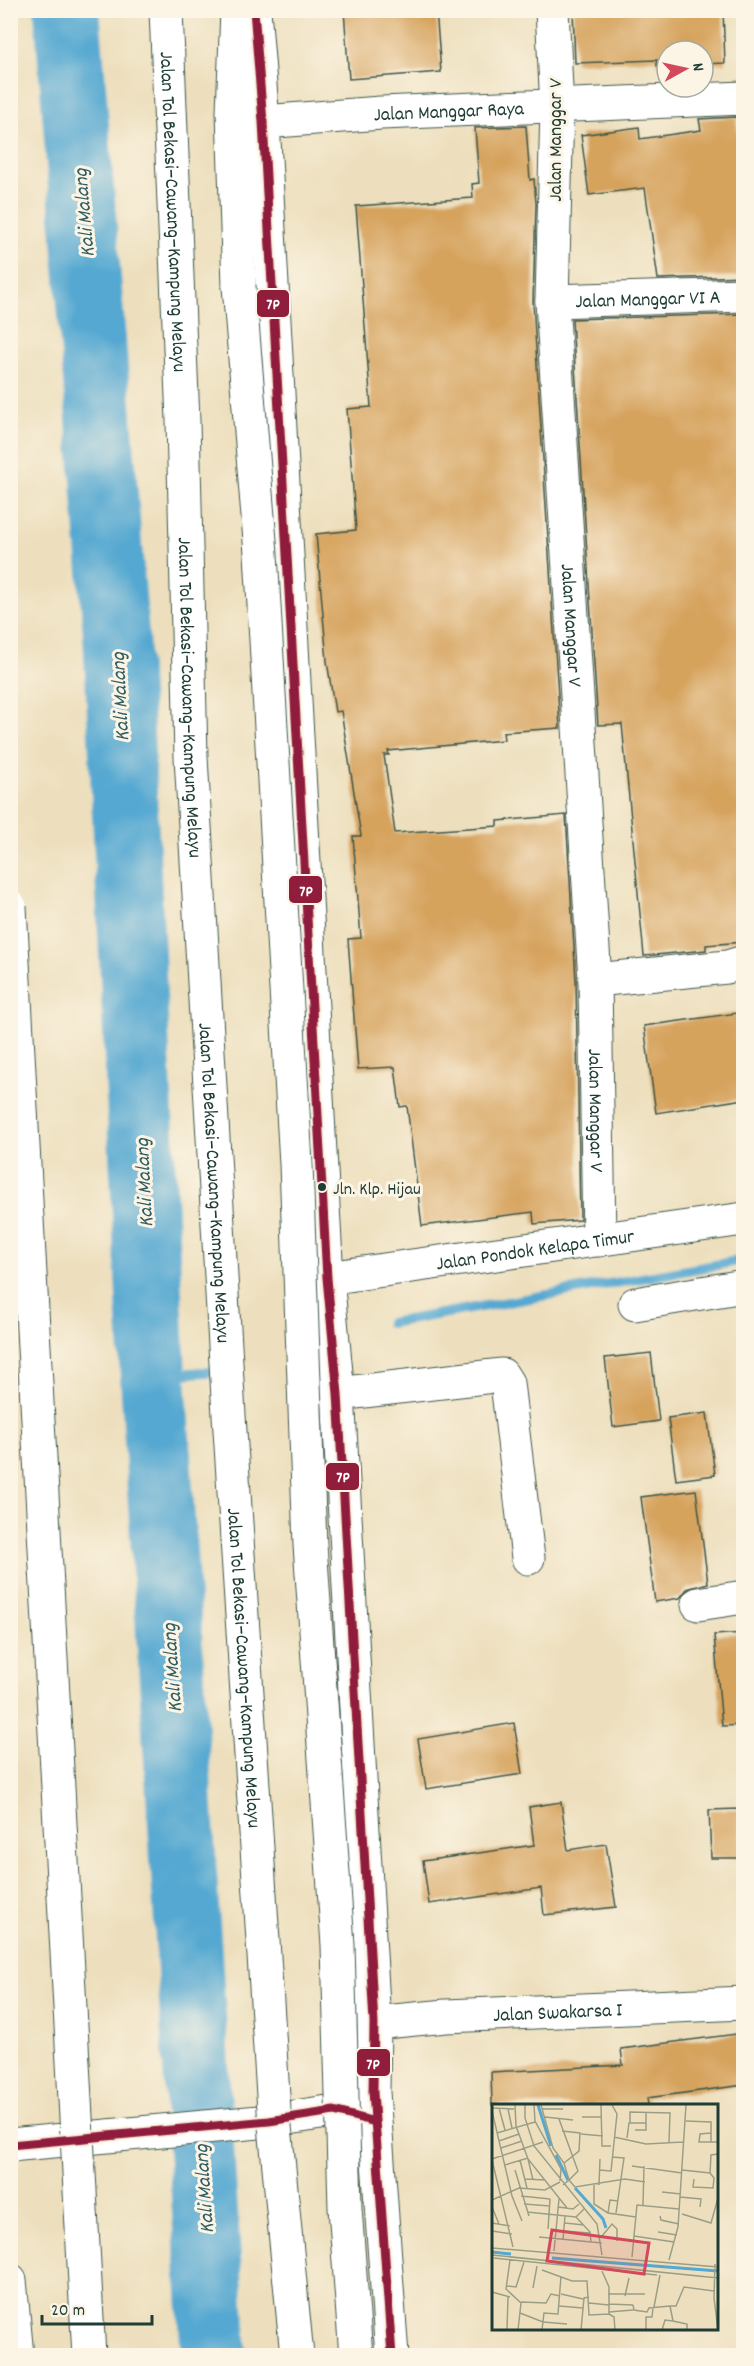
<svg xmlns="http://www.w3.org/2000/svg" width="754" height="2366" viewBox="0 0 754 2366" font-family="Dekko,sans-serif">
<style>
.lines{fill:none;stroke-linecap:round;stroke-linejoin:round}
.stream{stroke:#55a8d1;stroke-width:10}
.river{stroke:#55a8d1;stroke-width:66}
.building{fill:#d6a35d}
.minor-casing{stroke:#3e5549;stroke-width:35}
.major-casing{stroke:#3e5549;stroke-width:35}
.highway-casing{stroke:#3e5549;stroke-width:35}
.minor{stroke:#fff;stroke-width:33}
.major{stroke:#fff;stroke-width:33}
.highway{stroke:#fff;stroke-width:33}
.highway-bridge-casing{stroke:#3e5549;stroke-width:35;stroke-linecap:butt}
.highway-bridge{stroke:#fff;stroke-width:33}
.bus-1-casing{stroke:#fcf5e5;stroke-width:14}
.bus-1{stroke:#901d3c;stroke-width:9}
.bus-dot{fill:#1f3d34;stroke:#fcf5e5;stroke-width:2}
.labels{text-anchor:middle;stroke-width:6;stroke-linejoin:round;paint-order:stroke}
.bus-label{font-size:18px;fill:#1f3d34;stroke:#fcf5e5;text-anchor:start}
.street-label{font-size:20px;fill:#1f3d34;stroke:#fcf5e5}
.water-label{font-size:21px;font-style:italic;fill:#2f5d63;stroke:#fcf5e5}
.inset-river{fill:none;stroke:#55a8d1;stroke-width:3}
.inset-road{fill:none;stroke:#9b9e86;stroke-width:1.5}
.view{fill:#d1495b;fill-opacity:0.15;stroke:#d1495b;stroke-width:3}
.inset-edge{fill:none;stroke:#1f3d34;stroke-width:3}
.line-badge{stroke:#fcf5e5;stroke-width:2}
.badge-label{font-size:16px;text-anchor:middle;font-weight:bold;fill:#fff}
</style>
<rect width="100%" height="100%" fill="#fcf5e5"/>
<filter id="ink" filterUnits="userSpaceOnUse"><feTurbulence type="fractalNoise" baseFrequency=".0167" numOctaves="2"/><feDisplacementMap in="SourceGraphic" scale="12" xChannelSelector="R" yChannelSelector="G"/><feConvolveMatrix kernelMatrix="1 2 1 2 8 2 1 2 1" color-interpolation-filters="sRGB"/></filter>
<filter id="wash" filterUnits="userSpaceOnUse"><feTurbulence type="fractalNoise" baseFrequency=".008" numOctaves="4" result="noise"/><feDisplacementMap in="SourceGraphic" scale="24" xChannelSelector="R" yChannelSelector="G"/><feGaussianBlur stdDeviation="1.35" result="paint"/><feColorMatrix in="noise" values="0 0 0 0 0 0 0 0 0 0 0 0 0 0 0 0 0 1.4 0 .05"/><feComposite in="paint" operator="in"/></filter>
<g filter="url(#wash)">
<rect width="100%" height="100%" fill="#eddfbd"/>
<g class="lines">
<path class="stream" d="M 390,1323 L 744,1260
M 153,1376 L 217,1371"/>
<path class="river" d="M 67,10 L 116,634 L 153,1376 L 214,2356"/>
</g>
<g id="blocks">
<path class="building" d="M 344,10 L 436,10 L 441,72 L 349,79 Z
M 573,10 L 723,10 L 725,63 L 703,64 L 703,51 L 667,51 L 667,65 L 657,66 L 657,60 L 575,63 Z
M 736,117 L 744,174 L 744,276 L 658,279 L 645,188 L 589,195 L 581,135 L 639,127 L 640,139 L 701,130 L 699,119 Z
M 526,126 L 530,180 L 534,179 L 536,204 L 533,302 L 560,728 L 503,732 L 504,740 L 388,751 L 389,755 L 384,755 L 395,833 L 498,826 L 498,821 L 566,815 L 576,981 L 580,1220 L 534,1224 L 533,1212 L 422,1226 L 407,1106 L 400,1107 L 395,1067 L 358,1069 L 348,939 L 361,938 L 353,836 L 361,836 L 341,711 L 335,712 L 327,661 L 316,534 L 356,530 L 347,409 L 371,407 L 356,206 L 473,198 L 472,184 L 479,183 L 475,128 Z
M 744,314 L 744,942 L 706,945 L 706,950 L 644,956 L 622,724 L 598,725 L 572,319 Z
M 744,1012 L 744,1099 L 656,1113 L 644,1026 Z
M 651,1353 L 659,1421 L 613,1427 L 605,1358 Z
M 707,1413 L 715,1475 L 676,1480 L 668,1418 Z
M 696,1490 L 708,1583 L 687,1589 L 680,1598 L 655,1602 L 641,1497 Z
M 744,1633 L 744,1725 L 722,1726 L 714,1635 Z
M 514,1723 L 522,1774 L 426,1789 L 418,1739 Z
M 561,1802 L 568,1850 L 606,1844 L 616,1907 L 544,1915 L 541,1888 L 429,1904 L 423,1861 L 534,1845 L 529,1807 Z
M 740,1809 L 742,1858 L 711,1858 L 709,1810 Z
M 744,2033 L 744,2085 L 647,2098 L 648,2105 L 492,2105 L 491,2072 L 623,2065 L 621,2049 Z"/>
</g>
</g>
<g filter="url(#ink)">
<use href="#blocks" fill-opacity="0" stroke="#3e5549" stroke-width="1.5"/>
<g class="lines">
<g class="minor-casing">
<g id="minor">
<path id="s1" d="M 552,10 L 557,107 L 552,301 L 595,980 L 599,1240"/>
<path id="s2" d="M 263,122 L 381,113 L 744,98"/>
<path id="s3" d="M 552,301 L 744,295"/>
<path d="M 595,980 L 727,967 L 744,962"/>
<path id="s4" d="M 327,1278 L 744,1219"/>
<path d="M 635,1304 L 744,1286"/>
<path d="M 338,1394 L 502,1375 L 507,1383 L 528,1558"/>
<path d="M 698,1604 L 744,1597"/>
<path id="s5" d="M 374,2023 L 446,2016 L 744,2003"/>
</g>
</g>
<g class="major-casing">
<path id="major" d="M 254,10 L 263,122 L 327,1278 L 338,1394 L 374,2023 L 373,2092 L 392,2356
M 10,2145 L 269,2121 L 334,2111 L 366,2095"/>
</g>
<g class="highway-casing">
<path id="highway" d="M 237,10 L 233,112 L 239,286
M 10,2280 L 17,2356"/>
</g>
<use href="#minor" class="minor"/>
<use href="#major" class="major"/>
<use href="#highway" class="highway"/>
<g class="highway-bridge-casing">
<g id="highway-bridge">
<path id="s6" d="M 166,10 L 183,421 L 191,757 L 229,1415 L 275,2126 L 297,2356"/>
<path d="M 239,286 L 261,553 L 296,1164 L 310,1545 L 338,1945 L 345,2208 L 356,2356"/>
<path d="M 10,907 L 89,2356"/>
</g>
</g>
<use href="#highway-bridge" class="highway-bridge"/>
<g class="bus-1-casing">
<path id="bus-1" d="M 254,10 L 263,122 L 327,1278 L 338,1394 L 374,2023 L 373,2092 L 392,2356
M 10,2145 L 269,2121 L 334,2111 L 375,2122"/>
</g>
<use href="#bus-1" class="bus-1"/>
</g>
</g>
<circle class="bus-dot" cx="322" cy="1187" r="5"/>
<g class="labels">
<g class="bus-label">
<text x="333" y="1194">Jln. Klp. Hijau</text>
</g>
<g class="street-label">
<text dy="7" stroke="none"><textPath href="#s2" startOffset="186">Jalan Manggar Raya</textPath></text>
<text transform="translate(554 140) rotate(-90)" y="7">Jalan Manggar V</text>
<text dy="7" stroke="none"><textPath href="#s6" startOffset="202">Jalan Tol Bekasi–Cawang–Kampung Melayu</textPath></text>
<text dy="7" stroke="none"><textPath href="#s3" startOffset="96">Jalan Manggar VI A</textPath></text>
<text dy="7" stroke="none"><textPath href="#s1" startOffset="616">Jalan Manggar V</textPath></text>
<text dy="7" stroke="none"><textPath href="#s6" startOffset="688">Jalan Tol Bekasi–Cawang–Kampung Melayu</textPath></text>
<text dy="7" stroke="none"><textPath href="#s1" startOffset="1102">Jalan Manggar V</textPath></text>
<text dy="7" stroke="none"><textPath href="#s6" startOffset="1174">Jalan Tol Bekasi–Cawang–Kampung Melayu</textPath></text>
<text dy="7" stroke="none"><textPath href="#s4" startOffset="210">Jalan Pondok Kelapa Timur</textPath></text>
<text dy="7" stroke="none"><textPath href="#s6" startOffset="1660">Jalan Tol Bekasi–Cawang–Kampung Melayu</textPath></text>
<text dy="7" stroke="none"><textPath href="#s5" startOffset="184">Jalan Swakarsa I</textPath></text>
</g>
<g class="water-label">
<text transform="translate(83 213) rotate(-95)" y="7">Kali Malang</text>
<text transform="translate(119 697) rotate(-93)" y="7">Kali Malang</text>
<text transform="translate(143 1183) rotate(-93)" y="7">Kali Malang</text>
<text transform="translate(171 1668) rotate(-94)" y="7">Kali Malang</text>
<text transform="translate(203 2189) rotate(-94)" y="7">Kali Malang</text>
</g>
</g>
<g transform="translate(492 2104)">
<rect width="226" height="226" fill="#eddfbd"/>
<path class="inset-river" d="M 46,1 L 59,42M 64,51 L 76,76M 83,84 L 111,115 L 114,124M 0,148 L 19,150M 60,154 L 226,167"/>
<path class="inset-road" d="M 23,1 L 24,22 L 36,55 L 75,104M 33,1 L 33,14 L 42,42 L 105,120 L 110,151M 42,1 L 43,17 L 69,65 L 68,77M 49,1 L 61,44 L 72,59 L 77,76 L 86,67 L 67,15M 109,1 L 110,42 L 119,42M 0,4 L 22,5M 7,4 L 13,26M 16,5 L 20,24M 50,5 L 71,5M 0,7 L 20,92 L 30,117M 53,13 L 81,16M 90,13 L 110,13M 194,17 L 219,18 L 219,38M 138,19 L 138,8 L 178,9 L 177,38M 143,26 L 154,26 L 154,8M 70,27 L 88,29 L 87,47 L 72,59M 5,29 L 43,18M 219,29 L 208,30 L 207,38 L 226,38M 89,30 L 111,32M 122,33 L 154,40 L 191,38M 135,34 L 137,19 L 154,19M 7,37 L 27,30M 9,44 L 30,37M 120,53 L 132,54 L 124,109M 0,55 L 51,38M 36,55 L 41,76M 0,56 L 21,143M 28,56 L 35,84M 13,61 L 36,54M 140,62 L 190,69M 23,66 L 37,112M 107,66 L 119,67 L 125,10 L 120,1M 190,66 L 218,69 L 222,74 L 221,84 L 201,83 L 202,75M 218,69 L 219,51 L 226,50M 33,75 L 53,76M 71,81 L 77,76 L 83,83 L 133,75 L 153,78M 102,81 L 102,100 L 116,109M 107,81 L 108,55M 170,88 L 189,90M 29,92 L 58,95M 188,93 L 209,95 L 208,103M 0,96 L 27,84 L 53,86 L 68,78M 126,97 L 118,96 L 116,109 L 144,113M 32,100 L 58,102M 151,101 L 152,62M 0,103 L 7,120M 66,103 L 81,105 L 87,100M 35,108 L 84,113 L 92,105M 190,110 L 219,119 L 226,94M 168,112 L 169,116 L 187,120M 84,113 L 98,128 L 99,138M 0,119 L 18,122M 73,119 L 92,121M 56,125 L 58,95M 0,127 L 20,130M 72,127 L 98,129M 166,128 L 185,131M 110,132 L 120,120 L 125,125 L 125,137M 142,132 L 182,138M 47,133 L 110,139M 71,136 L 73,112M 0,144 L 226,163M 62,147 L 67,95M 0,151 L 226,174M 140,153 L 145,101 L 187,105M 2,154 L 165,171M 18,156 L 14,185 L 29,199 L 26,226M 177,156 L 186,123 L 194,1M 223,160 L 222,194 L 226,226M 50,166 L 80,177 L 95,177 L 97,211 L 117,210M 110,167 L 117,183 L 117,210M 15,182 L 24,183 L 32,158M 41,184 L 45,162M 0,188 L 18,193M 69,190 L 91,195M 116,190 L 153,190M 133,192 L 137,174M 29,198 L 54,199 L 59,190 L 68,192M 97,199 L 117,201M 117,200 L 141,201M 141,201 L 142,206 L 155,208 L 157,204 L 178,202M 67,202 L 91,204M 178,202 L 184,202 L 192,183 L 222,187M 178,202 L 181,217 L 195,220 L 195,226M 162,203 L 168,171M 117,208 L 141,206M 28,209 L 51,218 L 75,220M 117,210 L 122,213 L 123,226M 15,226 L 16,193M 50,226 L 52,209 L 66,210 L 69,172M 89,226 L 92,194 L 97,193M 154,226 L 154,213 L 160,213 L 161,204M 170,226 L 173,216 L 181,217"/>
<path class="view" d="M 60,126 L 157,139 L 152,170 L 55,157 Z"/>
<rect width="226" height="226" class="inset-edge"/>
</g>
<g class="line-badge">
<rect x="256" y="289" width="34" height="29" rx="6" fill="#901d3c"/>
<rect x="288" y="875" width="35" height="29" rx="6" fill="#901d3c"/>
<rect x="325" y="1462" width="35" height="29" rx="6" fill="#901d3c"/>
<rect x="356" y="2048" width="35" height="29" rx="6" fill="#901d3c"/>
</g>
<g class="badge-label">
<text x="273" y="309">7P</text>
<text x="306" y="896">7P</text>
<text x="343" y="1482">7P</text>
<text x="373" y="2069">7P</text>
</g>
<rect width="754" height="2366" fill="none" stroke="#fcf5e5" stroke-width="36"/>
<g transform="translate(685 69) rotate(82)"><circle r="28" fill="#fcf5e5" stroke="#a4ab9e" stroke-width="1.5"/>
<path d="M0-4.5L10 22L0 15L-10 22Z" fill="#d1495b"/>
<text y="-9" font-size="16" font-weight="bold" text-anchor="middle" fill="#1f3d34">N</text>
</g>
<path d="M42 2315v9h110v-9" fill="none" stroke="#1f3d34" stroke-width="3"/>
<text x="51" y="2315" font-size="18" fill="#1f3d34" stroke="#fcf5e5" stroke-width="4.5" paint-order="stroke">20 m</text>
</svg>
